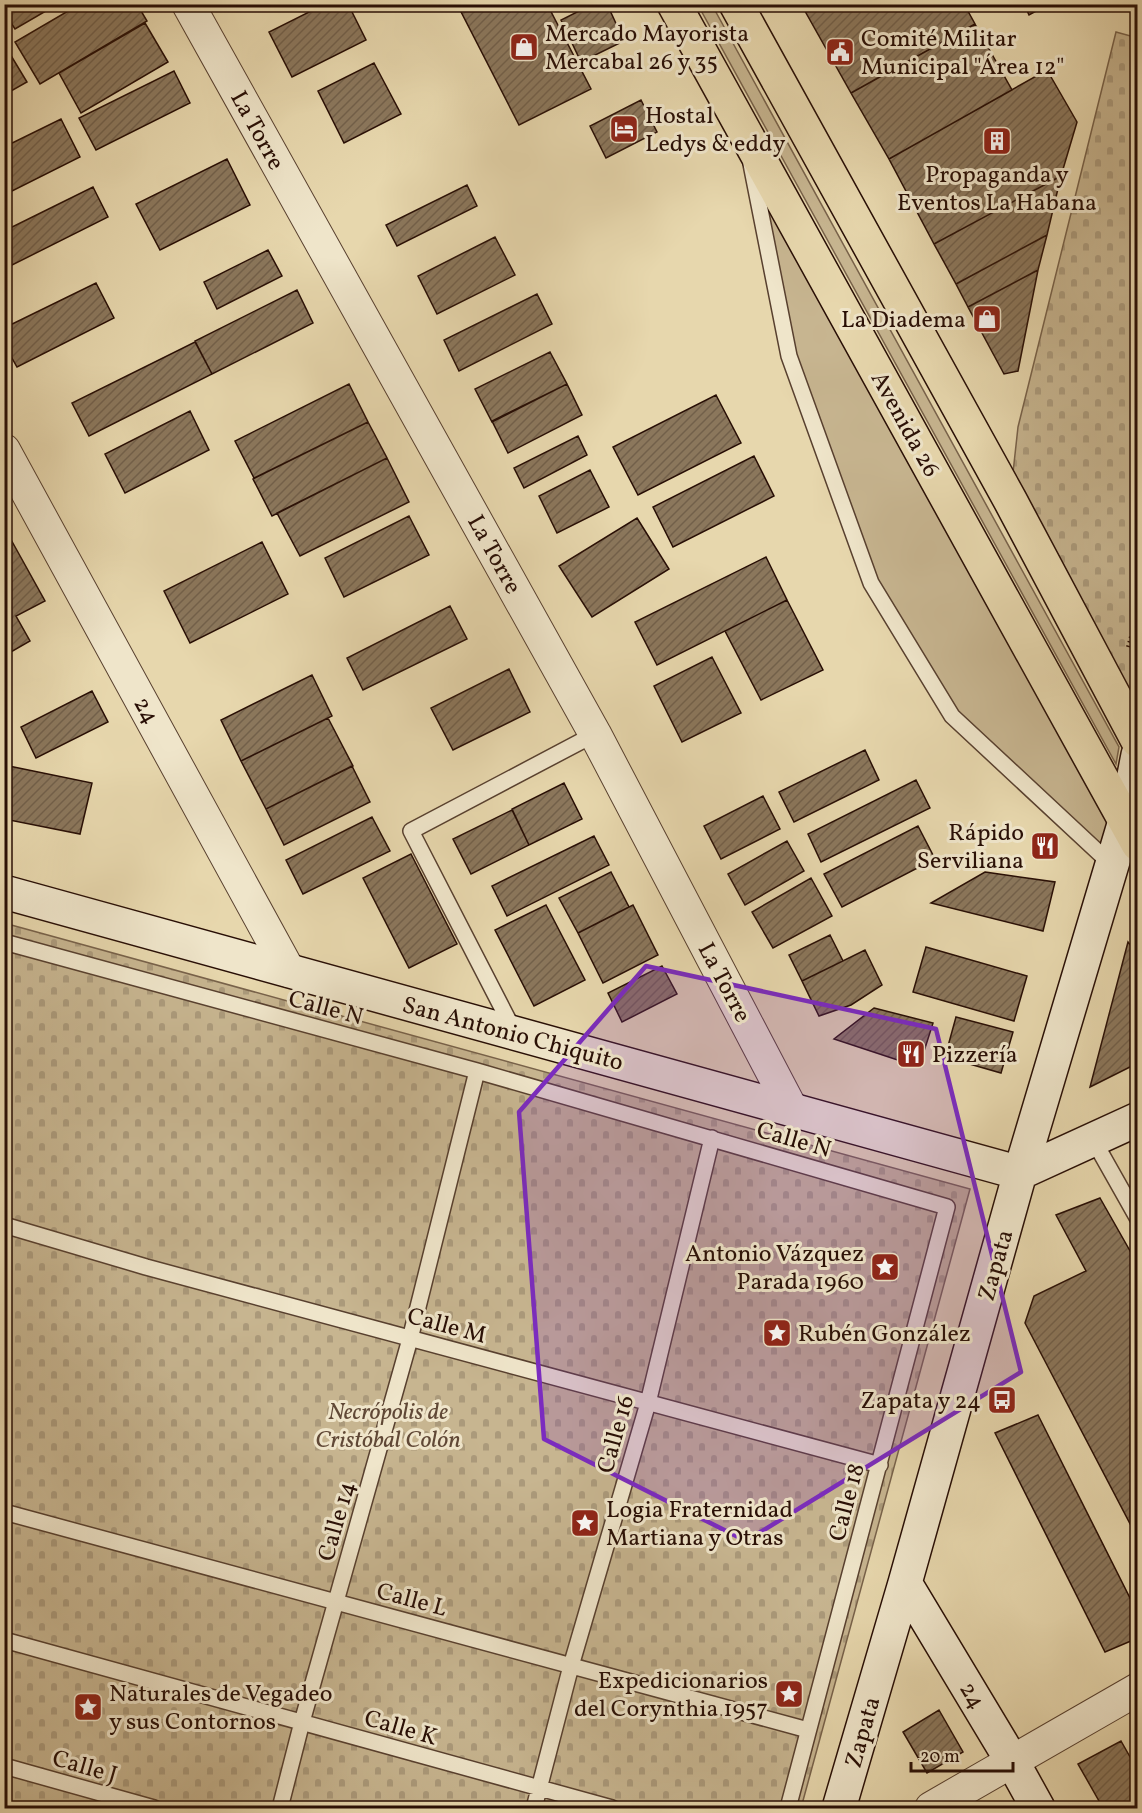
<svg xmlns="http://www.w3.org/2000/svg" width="1142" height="1813" viewBox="0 0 1142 1813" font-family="Vollkorn,serif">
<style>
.green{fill:#c7b590;stroke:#78624a;stroke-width:1.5}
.cemetery{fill:url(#cemetery-stones);stroke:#78624a;stroke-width:1.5}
.building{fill:url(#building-hatch);stroke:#280e05;stroke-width:1.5}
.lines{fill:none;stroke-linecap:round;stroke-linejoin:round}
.lane-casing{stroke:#58402f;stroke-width:18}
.street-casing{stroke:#58402f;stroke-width:34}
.secondary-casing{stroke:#280e05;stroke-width:36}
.primary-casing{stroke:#280e05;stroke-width:36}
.path{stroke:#280e05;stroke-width:4;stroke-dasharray:1.5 3;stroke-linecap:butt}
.lane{stroke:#efe5ca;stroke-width:15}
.street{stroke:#efe5ca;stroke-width:32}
.secondary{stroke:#efe5ca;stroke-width:33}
.primary{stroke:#e7d7ad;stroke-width:33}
.marked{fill:#7b2cbf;fill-opacity:0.2;stroke:#7b2cbf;stroke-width:4.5;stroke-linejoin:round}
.labels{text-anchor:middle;stroke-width:6;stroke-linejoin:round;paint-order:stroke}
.poi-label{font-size:24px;fill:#280e05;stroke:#efe5ca;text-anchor:start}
.street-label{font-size:24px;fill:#280e05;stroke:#efe5ca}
.park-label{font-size:24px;font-style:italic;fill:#604836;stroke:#efe5ca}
</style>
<defs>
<pattern id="cemetery-stones" width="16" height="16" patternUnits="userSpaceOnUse" patternTransform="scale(1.5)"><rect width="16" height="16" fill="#c7b590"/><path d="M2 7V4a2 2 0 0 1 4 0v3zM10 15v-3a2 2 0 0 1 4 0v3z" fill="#ab9a7b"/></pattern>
<pattern id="building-hatch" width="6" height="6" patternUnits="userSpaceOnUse" patternTransform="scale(1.5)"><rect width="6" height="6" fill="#8b775c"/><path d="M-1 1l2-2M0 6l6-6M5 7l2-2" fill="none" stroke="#72604a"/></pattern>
</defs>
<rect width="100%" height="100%" fill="#e7d7ad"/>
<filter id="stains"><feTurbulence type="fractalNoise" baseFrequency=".00333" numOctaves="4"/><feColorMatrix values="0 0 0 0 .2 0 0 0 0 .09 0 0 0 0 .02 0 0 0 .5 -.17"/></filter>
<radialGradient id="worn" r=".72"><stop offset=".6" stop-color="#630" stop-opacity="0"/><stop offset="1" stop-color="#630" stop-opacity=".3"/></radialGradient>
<path class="green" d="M 698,5 L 712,5 L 1119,747 L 1116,764 Z
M 744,132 L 1125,821 L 1112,865 L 952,716 L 871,583 L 789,356 Z"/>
<path class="cemetery" d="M 1116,32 L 1138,38 L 1137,741 L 1010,500 L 1018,427 Z
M 4,923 L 970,1189 L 801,1808 L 5,1808 Z"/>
<path class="building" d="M 4,4 L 58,4 L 15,29 L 4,12 Z
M 80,4 L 137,4 L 147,21 L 40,84 L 15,42 Z
M 325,4 L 348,4 L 366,40 L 292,77 L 269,32 Z
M 457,4 L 547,4 L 591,89 L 519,125 Z
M 593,4 L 607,4 L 624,41 L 581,62 L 561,20 Z
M 801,4 L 964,4 L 975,24 L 851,93 Z
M 1024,4 L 1049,4 L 1029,15 Z
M 145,23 L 168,62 L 81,113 L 59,73 Z
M 975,24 L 1012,90 L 889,159 L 851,93 Z
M 4,44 L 27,82 L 4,95 Z
M 374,63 L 401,114 L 344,143 L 318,91 Z
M 1047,70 L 1077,122 L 1061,176 L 934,244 L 889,159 Z
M 174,71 L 190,103 L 96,150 L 79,118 Z
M 641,100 L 657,132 L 606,158 L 590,126 Z
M 61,119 L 80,157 L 4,195 L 4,147 Z
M 227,159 L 250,205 L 160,250 L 136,204 Z
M 1061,176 L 1047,235 L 956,284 L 934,244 Z
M 467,185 L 477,206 L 397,246 L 386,225 Z
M 93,187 L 108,217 L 4,269 L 4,231 Z
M 1047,235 L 1038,270 L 968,307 L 956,284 Z
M 495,237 L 515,275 L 437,314 L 418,276 Z
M 268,250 L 282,276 L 217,309 L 204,282 Z
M 1038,270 L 1018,371 L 1004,374 L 968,307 Z
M 96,283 L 114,318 L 17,367 L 4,344 L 4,328 Z
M 297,290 L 313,323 L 212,374 L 195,341 Z
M 537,294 L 552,324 L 459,371 L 444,340 Z
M 195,342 L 212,374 L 89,436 L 72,403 Z
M 550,352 L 567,384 L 492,422 L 475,389 Z
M 349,384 L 368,422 L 254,478 L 235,441 Z
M 567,384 L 582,415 L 508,453 L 492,421 Z
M 716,395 L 741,443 L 638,495 L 613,447 Z
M 190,411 L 209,450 L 125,493 L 105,454 Z
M 368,422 L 387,458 L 272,516 L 253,479 Z
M 578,436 L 587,455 L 524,488 L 514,468 Z
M 754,456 L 774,496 L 673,547 L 653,507 Z
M 387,458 L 409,502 L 300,556 L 277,513 Z
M 590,470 L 609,507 L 557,533 L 539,496 Z
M 409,516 L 429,555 L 344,597 L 325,558 Z
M 637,518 L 669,569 L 592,617 L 559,566 Z
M 4,527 L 45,601 L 16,616 L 30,641 L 4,656 Z
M 262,542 L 288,594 L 190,643 L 164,591 Z
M 766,557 L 787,600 L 657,665 L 635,622 Z
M 787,600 L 823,670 L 761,700 L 725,631 Z
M 450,606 L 467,639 L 363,690 L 347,658 Z
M 712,657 L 741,713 L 682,742 L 654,686 Z
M 509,669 L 530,712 L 453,750 L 431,708 Z
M 312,675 L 332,716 L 241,761 L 221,720 Z
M 92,691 L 108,722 L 36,758 L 21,727 Z
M 328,718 L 353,766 L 266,809 L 241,761 Z
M 865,750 L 879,780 L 794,822 L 779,792 Z
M 4,765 L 92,783 L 80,834 L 4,819 Z
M 352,766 L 370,802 L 284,845 L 266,809 Z
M 916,780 L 930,808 L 821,862 L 808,834 Z
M 564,783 L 582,819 L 529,845 L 512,809 Z
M 763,796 L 780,829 L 721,859 L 704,826 Z
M 512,810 L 529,845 L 471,874 L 453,839 Z
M 372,817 L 390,851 L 303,894 L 286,860 Z
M 918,826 L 935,859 L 842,907 L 824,874 Z
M 594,836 L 609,865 L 507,916 L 492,886 Z
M 787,841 L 804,871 L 745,905 L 728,874 Z
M 411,854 L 457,944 L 409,968 L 363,878 Z
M 611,872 L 629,907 L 578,933 L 559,898 Z
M 985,872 L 1055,882 L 1043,931 L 931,903 Z
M 811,878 L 832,916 L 773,948 L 752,912 Z
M 546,905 L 585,980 L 534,1006 L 495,930 Z
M 633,905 L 658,955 L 603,983 L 578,933 Z
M 830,935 L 843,961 L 802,981 L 789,955 Z
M 1128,942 L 1138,955 L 1138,1063 L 1090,1087 Z
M 926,947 L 1027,976 L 1014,1021 L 913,992 Z
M 865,950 L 882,985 L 851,1005 L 819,1016 L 802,981 Z
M 662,966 L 677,994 L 622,1022 L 608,993 Z
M 874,1008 L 933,1023 L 919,1067 L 834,1039 Z
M 956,1017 L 1013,1032 L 1001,1073 L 945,1057 Z
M 1100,1198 L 1138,1265 L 1138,1539 L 1025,1323 L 1034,1296 L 1086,1271 L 1056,1215 Z
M 1038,1415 L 1138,1614 L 1138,1638 L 1105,1652 L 995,1433 Z
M 939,1710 L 963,1752 L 927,1773 L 903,1732 Z
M 1121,1741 L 1138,1771 L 1138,1808 L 1103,1808 L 1078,1764 Z"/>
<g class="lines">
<g class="lane-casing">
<path id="lane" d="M 751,164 L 789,356 L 871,583 L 952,716 L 1112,865
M 4,942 L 477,1071 L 947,1207 L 788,1808
M 514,1031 L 411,831 L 595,734
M 1094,1141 L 1138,1219
M 4,1225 L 146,1267 L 880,1465
M 4,1512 L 808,1730
M 4,1640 L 612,1808
M 4,1766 L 154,1808
M 280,1808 L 302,1722 L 410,1339 L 477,1071
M 534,1808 L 571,1666 L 648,1403 L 712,1138"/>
</g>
<g class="street-casing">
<path id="street" d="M 188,4 L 595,734 L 792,1110
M 4,450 L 289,971
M 931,1808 L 1138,1689"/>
</g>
<g class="secondary-casing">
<path id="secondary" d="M 4,892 L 1020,1173
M 1020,1173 L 1138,1119
M 905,1583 L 1012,1761 L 1038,1808
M 839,1808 L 905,1583 L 1020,1173 L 1125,821 L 1138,755"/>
</g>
<g class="primary-casing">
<path id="primary" d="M 674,4 L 1138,844
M 736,4 L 1010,500 L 1138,741"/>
</g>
<path class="path" d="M 1128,647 L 1138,613"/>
<use href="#lane" class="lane"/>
<use href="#street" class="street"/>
<use href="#secondary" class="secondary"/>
<use href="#primary" class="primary"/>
</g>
<path class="marked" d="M 646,966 L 936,1029 L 1021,1372 L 746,1541 L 544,1439 L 519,1112 Z"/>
<defs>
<g id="shop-square" transform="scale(1.5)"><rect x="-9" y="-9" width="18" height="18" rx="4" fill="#8f2418" stroke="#efe5ca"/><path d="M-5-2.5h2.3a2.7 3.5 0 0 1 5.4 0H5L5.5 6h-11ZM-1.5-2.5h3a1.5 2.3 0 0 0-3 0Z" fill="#fff"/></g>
<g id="civic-square" transform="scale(1.5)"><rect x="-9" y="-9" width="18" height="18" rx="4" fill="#8f2418" stroke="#efe5ca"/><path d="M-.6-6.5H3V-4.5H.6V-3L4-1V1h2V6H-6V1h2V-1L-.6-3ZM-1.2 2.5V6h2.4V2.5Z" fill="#fff"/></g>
<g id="hotel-square" transform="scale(1.5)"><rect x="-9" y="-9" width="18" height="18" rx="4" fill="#8f2418" stroke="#efe5ca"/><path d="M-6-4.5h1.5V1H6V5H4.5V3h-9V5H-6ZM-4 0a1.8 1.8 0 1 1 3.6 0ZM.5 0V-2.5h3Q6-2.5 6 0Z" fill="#fff"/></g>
<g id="building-square" transform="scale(1.5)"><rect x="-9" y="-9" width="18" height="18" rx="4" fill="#8f2418" stroke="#efe5ca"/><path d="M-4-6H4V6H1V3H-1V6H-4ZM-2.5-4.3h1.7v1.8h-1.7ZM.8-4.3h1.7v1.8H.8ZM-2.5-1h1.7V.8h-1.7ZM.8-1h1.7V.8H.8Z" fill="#fff"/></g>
<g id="restaurant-square" transform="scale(1.5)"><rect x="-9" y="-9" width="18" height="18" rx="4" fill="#8f2418" stroke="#efe5ca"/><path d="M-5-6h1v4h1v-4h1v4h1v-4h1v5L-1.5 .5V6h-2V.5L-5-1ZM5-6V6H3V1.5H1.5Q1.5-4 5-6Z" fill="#fff"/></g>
<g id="sight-square" transform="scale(1.5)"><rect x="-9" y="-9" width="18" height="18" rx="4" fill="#8f2418" stroke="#efe5ca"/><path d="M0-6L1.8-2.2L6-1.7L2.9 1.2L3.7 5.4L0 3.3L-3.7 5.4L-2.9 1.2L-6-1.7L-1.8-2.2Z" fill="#fff"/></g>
<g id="bus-square" transform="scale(1.5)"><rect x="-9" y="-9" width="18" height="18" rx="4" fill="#8f2418" stroke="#efe5ca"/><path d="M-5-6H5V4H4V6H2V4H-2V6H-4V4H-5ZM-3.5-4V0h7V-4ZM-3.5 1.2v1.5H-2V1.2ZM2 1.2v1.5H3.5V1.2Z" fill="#fff"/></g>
</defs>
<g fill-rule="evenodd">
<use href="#shop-square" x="524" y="47"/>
<use href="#civic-square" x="840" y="52"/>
<use href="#hotel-square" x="624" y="129"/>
<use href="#building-square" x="997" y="141"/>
<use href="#shop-square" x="987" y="319"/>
<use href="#restaurant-square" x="1045" y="846"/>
<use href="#restaurant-square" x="911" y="1054"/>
<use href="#sight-square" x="885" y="1267"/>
<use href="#sight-square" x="777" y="1333"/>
<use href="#bus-square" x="1002" y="1400"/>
<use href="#sight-square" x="585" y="1523"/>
<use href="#sight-square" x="789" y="1694"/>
<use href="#sight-square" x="88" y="1707"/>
</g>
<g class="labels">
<g class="poi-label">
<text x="545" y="41">Mercado Mayorista<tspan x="545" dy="28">Mercabal 26 y 35</tspan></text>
<text x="861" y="46">Comité Militar<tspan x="861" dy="28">Municipal "Área 12"</tspan></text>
<text x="645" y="123">Hostal<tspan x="645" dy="28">Ledys &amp; eddy</tspan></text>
<text x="997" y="182" text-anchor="middle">Propaganda y<tspan x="997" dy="28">Eventos La Habana</tspan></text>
<text x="966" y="327" text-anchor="end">La Diadema</text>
<text x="1024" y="840" text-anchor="end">Rápido<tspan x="1024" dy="28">Serviliana</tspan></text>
<text x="932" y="1062">Pizzería</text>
<text x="864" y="1261" text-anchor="end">Antonio Vázquez<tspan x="864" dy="28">Parada 1960</tspan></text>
<text x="798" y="1341">Rubén González</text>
<text x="981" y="1408" text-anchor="end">Zapata y 24</text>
<text x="606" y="1517">Logia Fraternidad<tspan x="606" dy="28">Martiana y Otras</tspan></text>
<text x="768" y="1688" text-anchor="end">Expedicionarios<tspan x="768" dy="28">del Corynthia 1957</tspan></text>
<text x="109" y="1701">Naturales de Vegadeo<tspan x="109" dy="28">y sus Contornos</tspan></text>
</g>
<g class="street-label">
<text transform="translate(258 130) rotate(61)" y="8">La Torre</text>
<text transform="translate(906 424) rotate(61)" y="8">Avenida 26</text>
<text transform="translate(495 554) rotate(61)" y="8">La Torre</text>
<text transform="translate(147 710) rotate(61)" y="8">24</text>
<text transform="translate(725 982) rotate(62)" y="8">La Torre</text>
<text transform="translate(326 1007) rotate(15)" y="8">Calle N</text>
<text transform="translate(513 1033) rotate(15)" y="8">San Antonio Chiquito</text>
<text transform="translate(794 1139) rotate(16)" y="8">Calle N</text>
<text transform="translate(995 1265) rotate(-74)" y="8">Zapata</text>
<text transform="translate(447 1325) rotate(15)" y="8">Calle M</text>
<text transform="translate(615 1434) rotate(-74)" y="8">Calle 16</text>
<text transform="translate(846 1502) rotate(-75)" y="8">Calle 18</text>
<text transform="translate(336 1521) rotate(-74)" y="8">Calle 14</text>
<text transform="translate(412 1599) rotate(15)" y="8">Calle L</text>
<text transform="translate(973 1695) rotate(59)" y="8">24</text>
<text transform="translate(401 1727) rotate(16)" y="8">Calle K</text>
<text transform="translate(862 1732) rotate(-74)" y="8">Zapata</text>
<text transform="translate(85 1766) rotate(16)" y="8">Calle J</text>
</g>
<g class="park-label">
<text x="388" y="1419">Necrópolis de<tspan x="388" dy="28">Cristóbal Colón</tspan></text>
</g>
</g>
<rect width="1142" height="1813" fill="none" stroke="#e7d7ad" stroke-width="24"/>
<rect x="6" y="6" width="1130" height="1801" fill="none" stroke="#280e05" stroke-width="3"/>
<rect x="12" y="12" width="1118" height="1789" fill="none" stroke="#280e05" stroke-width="1.5"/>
<path d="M911 1762v9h102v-9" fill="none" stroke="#280e05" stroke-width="3"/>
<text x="920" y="1762" font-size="18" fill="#280e05" stroke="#efe5ca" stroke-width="4.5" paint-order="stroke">20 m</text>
<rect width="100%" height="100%" filter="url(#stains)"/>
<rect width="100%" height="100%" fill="url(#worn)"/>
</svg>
